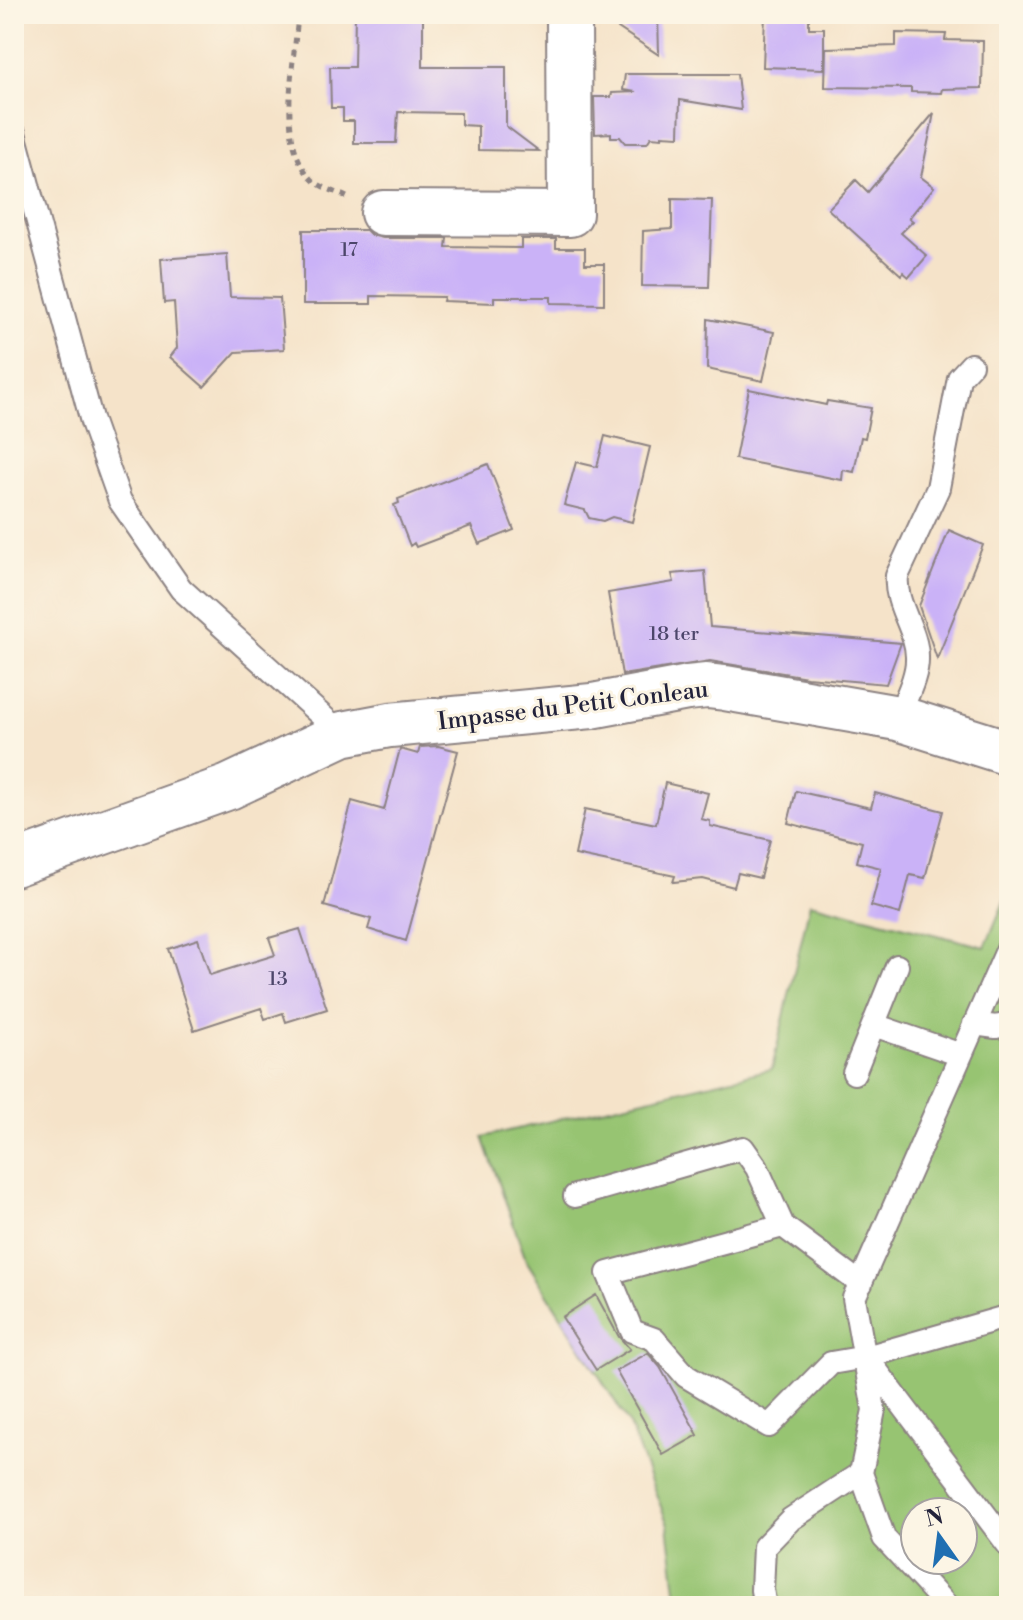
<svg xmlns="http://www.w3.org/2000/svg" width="1023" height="1620" viewBox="0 0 1023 1620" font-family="'Libre Bodoni',serif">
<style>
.green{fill:#97c472;stroke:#5c7356;stroke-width:2;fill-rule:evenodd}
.building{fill:#cab2f7}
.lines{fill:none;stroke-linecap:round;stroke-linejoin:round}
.lane-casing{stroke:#8c8282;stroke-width:26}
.street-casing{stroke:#8c8282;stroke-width:48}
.path{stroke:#8c8282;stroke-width:5;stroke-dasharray:6 6;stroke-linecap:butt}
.lane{stroke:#fff;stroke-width:22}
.street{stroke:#fff;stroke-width:44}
.labels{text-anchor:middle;stroke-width:6;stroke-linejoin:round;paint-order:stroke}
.number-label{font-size:20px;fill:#4c466a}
.street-label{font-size:24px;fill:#22223b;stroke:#fcf5e5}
</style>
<rect width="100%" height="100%" fill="#fcf5e5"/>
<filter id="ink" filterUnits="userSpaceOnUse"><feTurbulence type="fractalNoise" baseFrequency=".0125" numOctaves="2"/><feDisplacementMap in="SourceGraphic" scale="16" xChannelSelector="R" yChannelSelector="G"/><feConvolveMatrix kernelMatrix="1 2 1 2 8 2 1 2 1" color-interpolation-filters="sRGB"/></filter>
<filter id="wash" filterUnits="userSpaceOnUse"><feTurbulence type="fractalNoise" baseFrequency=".006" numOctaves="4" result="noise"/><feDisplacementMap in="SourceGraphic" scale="32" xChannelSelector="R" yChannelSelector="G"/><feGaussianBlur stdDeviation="1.8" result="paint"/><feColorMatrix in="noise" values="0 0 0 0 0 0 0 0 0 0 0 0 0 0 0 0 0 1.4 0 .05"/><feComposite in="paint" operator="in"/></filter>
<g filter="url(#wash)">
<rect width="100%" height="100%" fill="#f5e3c9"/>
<path class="green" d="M 1009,890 L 1009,1606 L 678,1606 L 668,1525 L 628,1422 L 526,1260 L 483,1137 L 772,1069 L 810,903 L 985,947 ZM 915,1512 L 963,1512 L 963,1560 L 915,1560 Z"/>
<g id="blocks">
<path class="building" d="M 355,14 L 423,14 L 423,67 L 506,67 L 506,126 L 539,151 L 478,150 L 478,126 L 461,125 L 461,113 L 398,112 L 396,143 L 354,143 L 354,121 L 343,121 L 343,108 L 331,108 L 330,67 L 354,67 Z
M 597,14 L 658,14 L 659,55 Z
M 765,14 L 809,14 L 809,28 L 824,28 L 824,69 L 763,67 Z
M 896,33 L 946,34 L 945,40 L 983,41 L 982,88 L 942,89 L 941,93 L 911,92 L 911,88 L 825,87 L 826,48 L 896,46 Z
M 625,74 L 737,74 L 741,110 L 680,100 L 679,136 L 662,135 L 662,138 L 651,137 L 647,143 L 625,143 L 620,137 L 611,137 L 611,133 L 595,134 L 594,97 L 611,97 L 612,93 L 636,92 L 623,90 Z
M 934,113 L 921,177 L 934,187 L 909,218 L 913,221 L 901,233 L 927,256 L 909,277 L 903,272 L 901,275 L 828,209 L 856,180 L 868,192 Z
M 672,199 L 712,200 L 709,287 L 642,286 L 643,231 L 672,229 Z
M 303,230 L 366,230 L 371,235 L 383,238 L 447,238 L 446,247 L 521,248 L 521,239 L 556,239 L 556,248 L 585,248 L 585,264 L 604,264 L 604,304 L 551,303 L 551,297 L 494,297 L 494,303 L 443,301 L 444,297 L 371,296 L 371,304 L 303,304 Z
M 227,254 L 230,297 L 280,298 L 284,349 L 236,352 L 204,387 L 170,357 L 177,348 L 174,302 L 164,303 L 161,259 Z
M 708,319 L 774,332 L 763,381 L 707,369 Z
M 749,389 L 826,405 L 827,401 L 871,408 L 865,438 L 861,437 L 854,472 L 843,470 L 842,480 L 735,459 Z
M 605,436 L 650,447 L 632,522 L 612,517 L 603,521 L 589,518 L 585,510 L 564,505 L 576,462 L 597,467 Z
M 488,464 L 514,530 L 479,544 L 471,526 L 416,547 L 414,543 L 410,546 L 394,505 L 399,503 L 398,499 Z
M 949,530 L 983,545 L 937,659 L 919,606 Z
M 705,571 L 710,627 L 901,643 L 886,684 L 807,677 L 710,661 L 622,675 L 608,593 L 674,582 L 672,574 Z
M 438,746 L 458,751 L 406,941 L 368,929 L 371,919 L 324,906 L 352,801 L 384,810 L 400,749 L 418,754 L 420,747 Z
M 665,783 L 708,793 L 701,819 L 710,821 L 710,826 L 770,840 L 760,878 L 738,873 L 734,887 L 703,879 L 673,882 L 675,876 L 575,855 L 585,809 L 656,824 Z
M 796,791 L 871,808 L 875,793 L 943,811 L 925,878 L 910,875 L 900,914 L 871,906 L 881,868 L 857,862 L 862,842 L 788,823 Z
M 300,929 L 327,1009 L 286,1022 L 283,1013 L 265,1019 L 261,1008 L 194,1030 L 168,949 L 198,939 L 210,975 L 275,955 L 269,938 Z
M 596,1295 L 619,1337 L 630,1349 L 596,1370 L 562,1317 Z
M 648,1353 L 660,1367 L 698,1435 L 663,1455 L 616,1371 Z"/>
</g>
</g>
<g filter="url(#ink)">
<use href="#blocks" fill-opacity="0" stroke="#8c8282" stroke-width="2"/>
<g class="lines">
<g class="lane-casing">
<path id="lane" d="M 14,133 L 92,422 L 120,501 L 181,589 L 342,734
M 898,718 C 905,699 918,676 917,657 C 917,629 894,605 897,576 L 938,488 L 959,378 L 971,365
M 974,1024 L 996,1027 L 1009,1024
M 874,1025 L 961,1055
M 854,1073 L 897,966
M 575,1196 L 743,1148 L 757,1168 L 783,1226 L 861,1284
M 783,1226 L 608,1273 L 632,1331 L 654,1339 L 686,1376 L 769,1426 L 831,1363 L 866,1357 L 1009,1316
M 867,1358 L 1009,1546
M 765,1606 L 762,1590 L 764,1547 L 791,1519 L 861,1473
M 947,1606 L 884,1538 L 861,1473 L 874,1410 L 854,1298 L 1009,946"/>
</g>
<g class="street-casing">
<path id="street" d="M 383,213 L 570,214 L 569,14
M 14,864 L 229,787 L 342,734 L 390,725 L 592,706 L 688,688 L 707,686 L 725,688 L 898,718 L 1009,753"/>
</g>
<path class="path" d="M 298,14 C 295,62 274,144 314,181 C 322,188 337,192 347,197"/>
<use href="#lane" class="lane"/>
<use href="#street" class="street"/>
</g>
</g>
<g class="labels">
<g class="number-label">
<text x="349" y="256">17</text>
<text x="674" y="640">18 ter</text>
<text x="278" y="985">13</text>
</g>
<g class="street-label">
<text transform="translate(573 705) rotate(-7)" y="8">Impasse du Petit Conleau</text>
</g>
</g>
<rect width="1023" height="1620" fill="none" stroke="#fcf5e5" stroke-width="48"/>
<g transform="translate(939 1536) rotate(346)"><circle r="38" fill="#fcf5e5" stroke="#a5a1a1" stroke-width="2"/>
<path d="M0-6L14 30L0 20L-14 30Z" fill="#1f6fb2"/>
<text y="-12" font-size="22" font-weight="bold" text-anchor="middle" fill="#22223b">N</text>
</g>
</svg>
